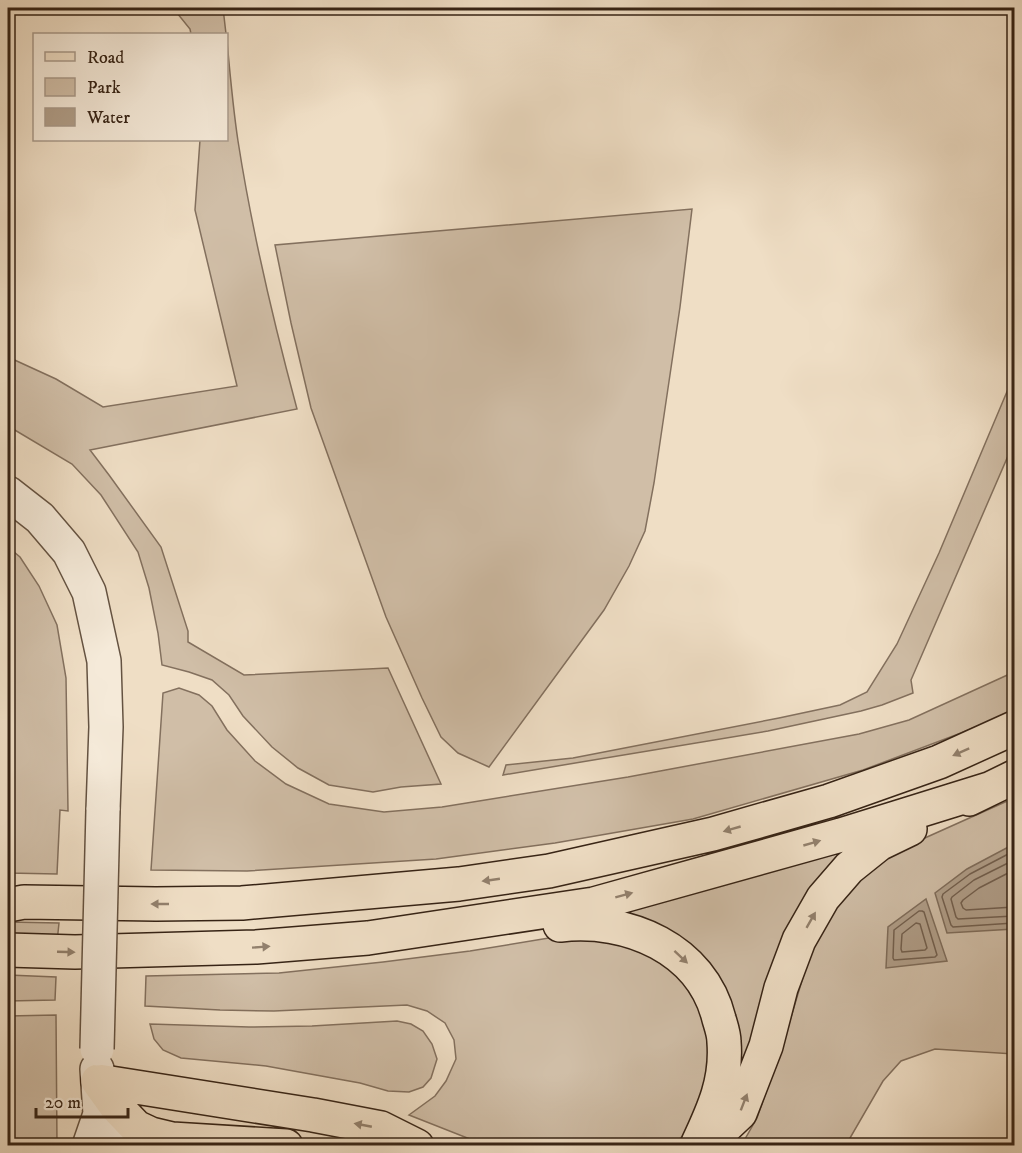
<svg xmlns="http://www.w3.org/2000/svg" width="1022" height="1153" viewBox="0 0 1022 1153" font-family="'IM FELL DW Pica',serif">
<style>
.green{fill:#d0bea7;stroke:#83705e;stroke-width:1.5}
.water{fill:#b09e89;stroke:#7f6d5b;stroke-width:1.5}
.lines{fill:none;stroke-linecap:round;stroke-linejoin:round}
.shore{stroke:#73604f;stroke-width:1.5}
.tertiary-casing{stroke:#645241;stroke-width:36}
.primary-casing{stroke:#362315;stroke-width:36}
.tertiary{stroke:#f5ead9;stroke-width:33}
.primary{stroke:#efdec5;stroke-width:33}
.tertiary-bridge-casing{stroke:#645241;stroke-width:36;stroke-linecap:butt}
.tertiary-bridge{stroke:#f5ead9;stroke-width:33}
.oneway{fill:#92806d}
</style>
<rect width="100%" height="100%" fill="#efdec5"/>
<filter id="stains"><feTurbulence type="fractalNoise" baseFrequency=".00333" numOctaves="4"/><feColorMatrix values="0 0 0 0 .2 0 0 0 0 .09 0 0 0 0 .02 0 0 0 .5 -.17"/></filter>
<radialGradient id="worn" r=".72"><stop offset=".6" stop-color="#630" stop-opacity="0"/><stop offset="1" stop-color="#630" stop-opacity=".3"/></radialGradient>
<path class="green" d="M 173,8 L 223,8 L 226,34 L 191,34 L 190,29 Z
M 227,41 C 230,74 233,108 238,141 C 252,231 273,320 297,409 L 90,450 L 109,475 L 161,547 L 188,631 L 188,642 L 244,675 L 388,668 L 441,784 L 401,787 L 373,792 L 329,785 L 298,768 L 272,747 L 243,716 L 229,695 L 212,680 L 189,672 L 162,665 L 158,633 L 149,588 L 138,552 L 101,495 L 72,464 L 8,426 L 8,357 L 56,379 L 103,407 L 237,386 L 195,210 L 200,140 L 226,140 Z
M 692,209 L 680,307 L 654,483 L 645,531 L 629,566 L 604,610 L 489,767 L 458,753 L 441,737 L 422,698 L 386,617 L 311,408 L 291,323 L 275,245 Z
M 1014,375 L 1014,442 L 911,680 L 913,693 L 882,705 L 861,711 L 768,731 L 503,775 L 506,765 L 573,758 L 779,718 L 840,705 L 867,692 L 897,644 L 939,553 Z
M 8,547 L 20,557 L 39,586 L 57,625 L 66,678 L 68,811 L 60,810 L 57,874 L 8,873 Z
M 1014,672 L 1014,711 L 961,733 L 863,770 L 693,819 L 555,843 L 436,859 L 247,871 L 151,870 L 163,693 L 179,688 L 199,695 L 212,706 L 227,730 L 255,761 L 286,784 L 329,804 L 384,812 L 442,807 L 628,777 L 859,734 L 909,720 Z
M 1014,798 L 1014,1054 L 935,1049 L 901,1061 L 883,1081 L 846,1145 L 741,1146 L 757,1118 L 783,1044 L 812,947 L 834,910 L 867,869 L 907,846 Z
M 856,844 L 746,1055 L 733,1093 L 737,1025 L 608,914 Z
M 8,922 L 59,923 L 57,942 L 8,940 Z
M 573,934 L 610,937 L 670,966 L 694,993 L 707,1026 L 710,1071 L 690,1129 L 673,1145 L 485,1145 L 409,1115 L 435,1096 L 446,1081 L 456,1059 L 454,1040 L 445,1023 L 427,1011 L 407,1005 L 274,1011 L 220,1010 L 145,1006 L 146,976 L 279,973 L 383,962 L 470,951 Z
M 8,975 L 56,977 L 55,1000 L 8,1001 Z
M 56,1015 L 57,1145 L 8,1145 L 8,1016 Z
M 397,1021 L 411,1024 L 423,1031 L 432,1044 L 437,1059 L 431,1078 L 423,1087 L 409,1092 L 388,1091 L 360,1083 L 266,1066 L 181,1058 L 163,1050 L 154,1039 L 150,1024 L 249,1027 L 312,1026 Z"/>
<path class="water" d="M 1014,844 L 1014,929 L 947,933 L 935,893 L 967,869 Z
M 926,899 L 947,961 L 886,968 L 888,927 Z"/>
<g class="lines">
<path class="shore" d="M 1014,851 L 970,874 L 943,894 L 942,897 L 951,925 L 953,927 L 1014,923
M 1014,860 L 974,880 L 952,897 L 951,899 L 956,917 L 958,919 L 1014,916
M 1014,870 L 979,888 L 963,900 L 961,903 L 963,908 L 966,910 L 1014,907
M 919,911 L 922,911 L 924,912 L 937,955 L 935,957 L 894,960 L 893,958 L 894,930 Z
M 916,923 L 920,924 L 927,948 L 925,950 L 902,952 L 901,949 L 902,934 Z"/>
<g class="tertiary-casing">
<path id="tertiary" d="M 8,493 L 40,518 L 69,552 L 89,592 L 104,661 L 106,727 L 103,810
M 97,1069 L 100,1114 L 121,1146
M 89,1146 L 100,1114"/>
</g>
<g class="primary-casing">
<path id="primary" d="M 969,799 L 1014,777
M 8,905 L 24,902 L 156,904 L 242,903 L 459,884 L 549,871 L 713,834 L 829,801 L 939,762 L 1014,728
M 560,925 C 628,917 702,949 719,1019 C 721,1026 724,1034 724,1042 C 727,1080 714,1109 698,1143
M 8,950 L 75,952 L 256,947 L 368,938 L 594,904 L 841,835 L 989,789
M 98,1081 L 313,1115 L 381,1128 L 417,1146
M 98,1081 L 116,1106 L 136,1127 L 151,1134 L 172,1139 L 286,1146
M 705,1146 L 740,1113 L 766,1046 L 781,988 L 799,940 L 823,898 L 849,868 L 879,844 L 910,829"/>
</g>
<use href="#tertiary" class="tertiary"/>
<use href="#primary" class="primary"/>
<g class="tertiary-bridge-casing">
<path id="tertiary-bridge" d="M 97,1049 L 103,810"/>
</g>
<use href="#tertiary-bridge" class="tertiary-bridge"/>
</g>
<defs><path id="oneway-solid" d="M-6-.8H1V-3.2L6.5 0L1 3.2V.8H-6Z" transform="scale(1.5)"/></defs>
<g class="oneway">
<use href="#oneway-solid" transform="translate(961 752) rotate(156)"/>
<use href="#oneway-solid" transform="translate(732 829) rotate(164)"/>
<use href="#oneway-solid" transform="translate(812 843) rotate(-16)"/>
<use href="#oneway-solid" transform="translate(491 880) rotate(172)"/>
<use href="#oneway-solid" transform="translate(624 895) rotate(-15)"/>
<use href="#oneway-solid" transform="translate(160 904) rotate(180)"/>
<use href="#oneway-solid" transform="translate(811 920) rotate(-60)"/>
<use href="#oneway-solid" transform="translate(261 947) rotate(-4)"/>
<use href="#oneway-solid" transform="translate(66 952) rotate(2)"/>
<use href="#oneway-solid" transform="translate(681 957) rotate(43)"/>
<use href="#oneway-solid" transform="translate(744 1102) rotate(-69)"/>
<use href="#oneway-solid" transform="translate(363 1125) rotate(-169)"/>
</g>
<rect width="1022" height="1153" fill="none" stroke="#efdec5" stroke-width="30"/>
<rect x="9" y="9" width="1004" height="1135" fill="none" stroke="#362315" stroke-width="3"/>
<rect x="15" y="15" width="992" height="1123" fill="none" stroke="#362315" stroke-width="1.5"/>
<rect x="33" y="33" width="195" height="108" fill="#f5ead9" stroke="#a99a8b" stroke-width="1.5"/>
<rect x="45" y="52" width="30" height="9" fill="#efdec5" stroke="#a99a8b" stroke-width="1.5"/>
<text x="87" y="63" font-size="18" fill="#362315">Road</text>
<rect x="45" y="78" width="30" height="18" fill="#d0bea7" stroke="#a99a8b" stroke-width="1.5"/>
<text x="87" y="93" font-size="18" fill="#362315">Park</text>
<rect x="45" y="108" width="30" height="18" fill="#b09e89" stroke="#a99a8b" stroke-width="1.5"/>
<text x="87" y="123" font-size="18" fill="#362315">Water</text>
<path d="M36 1108v9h92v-9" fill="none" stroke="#362315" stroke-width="3"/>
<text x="45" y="1108" font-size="18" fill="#362315" stroke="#f5ead9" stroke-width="4.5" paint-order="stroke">20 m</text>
<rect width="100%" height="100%" filter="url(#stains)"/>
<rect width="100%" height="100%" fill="url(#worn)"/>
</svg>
